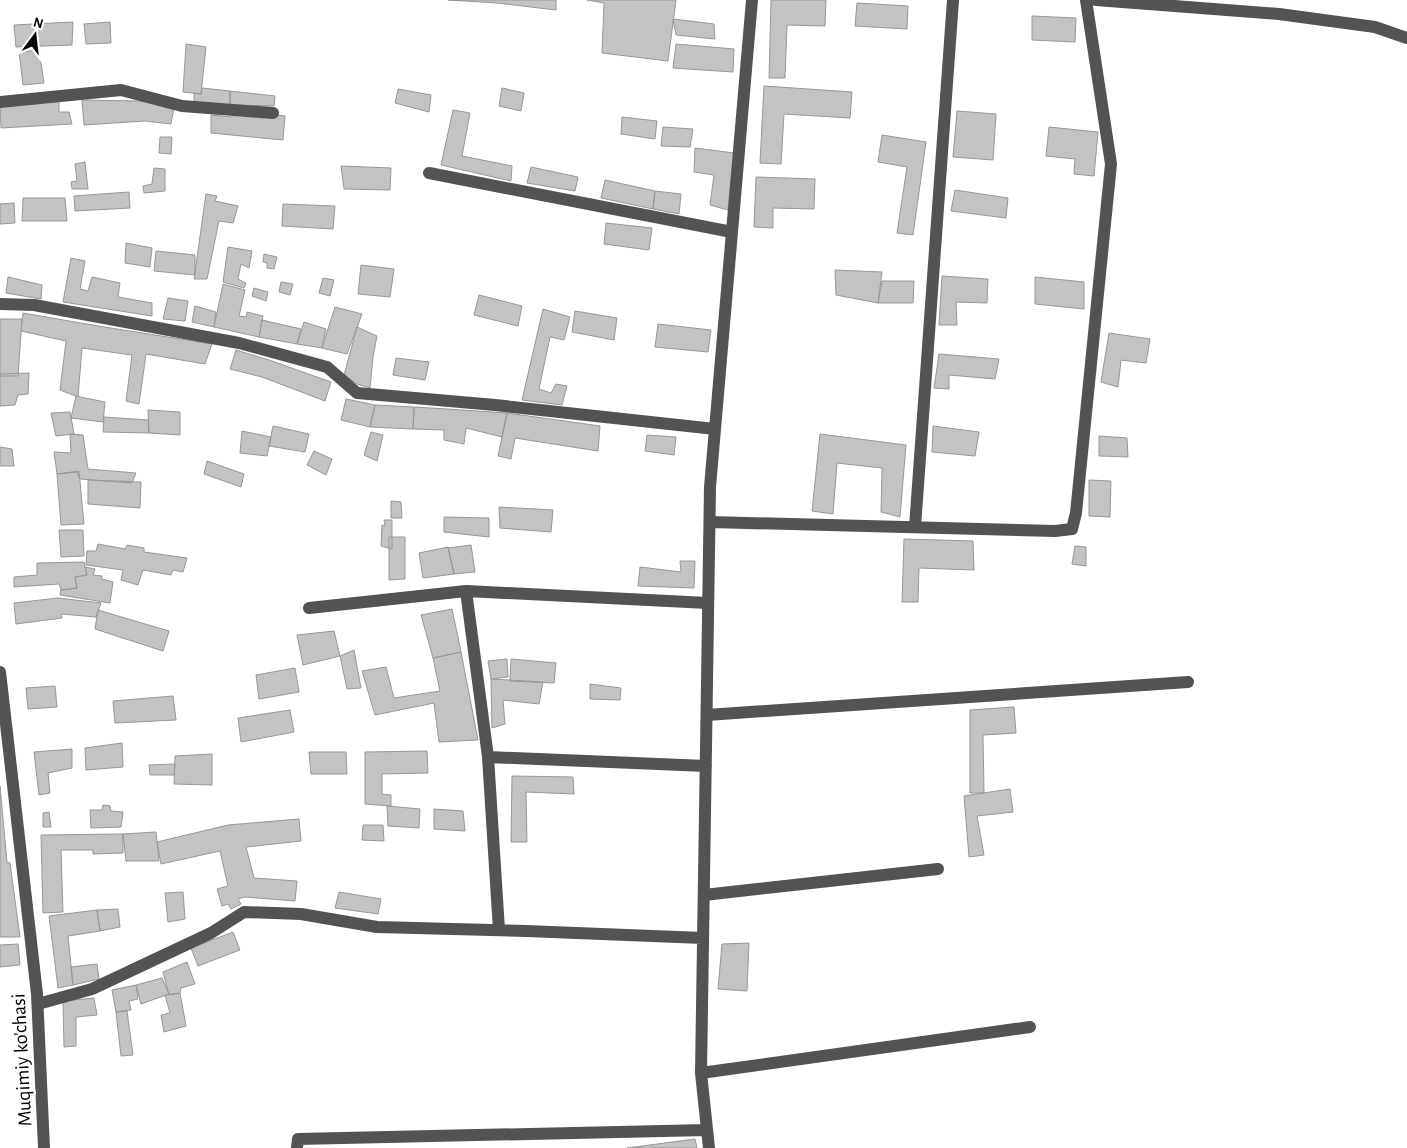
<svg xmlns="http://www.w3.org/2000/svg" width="1407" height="1148" viewBox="0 0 1407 1148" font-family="'Alegreya Sans',sans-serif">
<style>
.building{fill:#c3c3c3;stroke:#979797}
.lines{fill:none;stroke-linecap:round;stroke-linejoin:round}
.minor{stroke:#535353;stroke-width:12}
.labels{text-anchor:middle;stroke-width:4.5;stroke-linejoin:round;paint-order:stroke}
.street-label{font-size:20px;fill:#000;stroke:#fff}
</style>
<rect width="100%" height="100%" fill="#fff"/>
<path class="building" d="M 448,0 L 556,0 L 556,10 L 497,3 Z
M 587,0 L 676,0 L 668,61 L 602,53 L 604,3 Z
M 771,0 L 826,0 L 825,26 L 787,25 L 785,78 L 769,78 Z
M 857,3 L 908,6 L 907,29 L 855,26 Z
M 1032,16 L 1076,18 L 1075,42 L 1032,40 Z
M 673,19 L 714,24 L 715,39 L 676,35 Z
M 73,22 L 72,45 L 16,47 L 14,25 Z
M 110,22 L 111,43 L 86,44 L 84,24 Z
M 186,44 L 206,47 L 201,94 L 183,92 Z
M 676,44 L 734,49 L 733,72 L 673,68 Z
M 39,50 L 44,83 L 23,85 L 19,52 Z
M 764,86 L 852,92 L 850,118 L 784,114 L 781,164 L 760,163 Z
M 202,88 L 230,91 L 230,105 L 194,102 L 194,93 L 201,94 Z
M 502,88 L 524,93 L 521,111 L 499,106 Z
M 398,89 L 431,95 L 429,112 L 395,103 Z
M 230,91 L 275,96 L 274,106 L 230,105 Z
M 82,100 L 139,101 L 174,107 L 171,124 L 145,121 L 84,125 Z
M 59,101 L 59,112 L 69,112 L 72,124 L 1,128 L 0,106 Z
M 233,110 L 285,116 L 283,140 L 211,133 L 211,115 L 232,117 Z
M 453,110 L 470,113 L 462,156 L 512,166 L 511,181 L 441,165 Z
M 957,111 L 996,114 L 993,160 L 953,157 Z
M 622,117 L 657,121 L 655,139 L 621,134 Z
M 663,127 L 693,129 L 690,147 L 661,146 Z
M 1049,127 L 1098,132 L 1094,176 L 1074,174 L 1075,159 L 1046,156 Z
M 882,135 L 926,142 L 913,235 L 897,233 L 907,167 L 878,162 Z
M 160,137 L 172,137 L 171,154 L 159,153 Z
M 695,148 L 734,153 L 728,210 L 710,205 L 714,175 L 694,172 Z
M 85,162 L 88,189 L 72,189 L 71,182 L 77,181 L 75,164 Z
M 341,166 L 391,168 L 390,190 L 344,189 Z
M 531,167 L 578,177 L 575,191 L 527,183 Z
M 154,168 L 165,169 L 165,191 L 144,193 L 143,186 L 152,184 Z
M 756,177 L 815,179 L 814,209 L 773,208 L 773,228 L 754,227 Z
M 605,180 L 655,191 L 653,209 L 601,198 Z
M 955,190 L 1008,198 L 1006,218 L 951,211 Z
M 655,191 L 681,194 L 679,214 L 653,209 Z
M 129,192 L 130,208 L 75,211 L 74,196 Z
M 206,194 L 217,196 L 215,201 L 238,206 L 233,223 L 219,221 L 207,279 L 194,279 Z
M 23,198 L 65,198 L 67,221 L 22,221 Z
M 14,203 L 15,223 L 0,224 L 0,204 Z
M 283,204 L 335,206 L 333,229 L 282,226 Z
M 606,223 L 652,228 L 649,250 L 604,244 Z
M 126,243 L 152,248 L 150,267 L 125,263 Z
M 228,247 L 252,251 L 249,268 L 241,264 L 238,279 L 246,283 L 244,288 L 223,282 Z
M 156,251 L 195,255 L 195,275 L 154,271 Z
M 264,254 L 277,257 L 274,269 L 267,268 L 267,263 L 263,262 Z
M 71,258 L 85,261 L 80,289 L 88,291 L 92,277 L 120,283 L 118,297 L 152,303 L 152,316 L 63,302 Z
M 361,265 L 394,269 L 390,297 L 358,294 Z
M 835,270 L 882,272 L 878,303 L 836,295 Z
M 942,276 L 988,279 L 987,303 L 956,302 L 957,325 L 939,325 Z
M 8,277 L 42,285 L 41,299 L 6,293 Z
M 1035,277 L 1084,282 L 1084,309 L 1035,304 Z
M 323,278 L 334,280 L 330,296 L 319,293 Z
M 882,281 L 914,281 L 913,303 L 878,303 Z
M 281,282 L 293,284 L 290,295 L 279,292 Z
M 223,284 L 245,290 L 239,316 L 246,317 L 247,312 L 263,316 L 259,337 L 214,327 Z
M 254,288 L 268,292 L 266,301 L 252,296 Z
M 479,295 L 522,306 L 518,326 L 474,315 Z
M 168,298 L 188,301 L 185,321 L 163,319 Z
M 195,306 L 216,312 L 214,327 L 192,322 Z
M 335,307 L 362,314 L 347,354 L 322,348 Z
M 543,309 L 570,317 L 564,340 L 550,337 L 539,389 L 551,393 L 556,384 L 567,386 L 562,405 L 522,400 Z
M 575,311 L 617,318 L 614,340 L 572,332 Z
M 23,313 L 98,326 L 212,344 L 205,364 L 146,354 L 139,404 L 126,401 L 132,355 L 82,348 L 78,397 L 60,390 L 66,341 L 21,331 Z
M 0,319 L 22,319 L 18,376 L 0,376 Z
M 262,320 L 301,329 L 297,344 L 259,337 Z
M 304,322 L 326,329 L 322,348 L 297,344 Z
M 658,324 L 711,330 L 708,352 L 655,347 Z
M 357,327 L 377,336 L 373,357 L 370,388 L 357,384 L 344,375 Z
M 1109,333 L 1150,339 L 1146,363 L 1121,360 L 1118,387 L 1101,382 Z
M 236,350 L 269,360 L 331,382 L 325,401 L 262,377 L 230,369 Z
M 939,354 L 999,359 L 995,379 L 949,375 L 949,389 L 934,388 Z
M 396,358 L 429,362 L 425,380 L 393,375 Z
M 29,373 L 28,394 L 18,395 L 15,405 L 0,406 L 0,374 Z
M 76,396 L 105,402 L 103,422 L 71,418 Z
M 346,399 L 375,405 L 370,427 L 341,420 Z
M 375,405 L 414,407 L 413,429 L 370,427 Z
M 414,407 L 447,409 L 507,413 L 502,437 L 466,428 L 464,444 L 444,440 L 444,430 L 413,429 Z
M 148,410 L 180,412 L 180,435 L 149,433 Z
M 70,412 L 74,434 L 56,436 L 51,413 Z
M 507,413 L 600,426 L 598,451 L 515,438 L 511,459 L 498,456 Z
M 104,417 L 148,420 L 149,433 L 103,432 Z
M 273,426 L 309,434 L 305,452 L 269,446 Z
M 933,426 L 979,432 L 975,456 L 932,452 Z
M 242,431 L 271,437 L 267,456 L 240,453 Z
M 371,432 L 383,435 L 377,461 L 364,455 Z
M 70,434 L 83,435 L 88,469 L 136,473 L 132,483 L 80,479 L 77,472 L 57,474 L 54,452 L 71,453 Z
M 820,434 L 906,445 L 900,517 L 881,512 L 882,468 L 837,463 L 833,514 L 812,511 Z
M 647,435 L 676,437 L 674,455 L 645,451 Z
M 1099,436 L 1127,438 L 1128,457 L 1099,456 Z
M 0,447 L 12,449 L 14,466 L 0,466 Z
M 314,451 L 332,459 L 326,475 L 307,465 Z
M 207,461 L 244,474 L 241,487 L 204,474 Z
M 79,471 L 84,524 L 61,525 L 57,474 Z
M 88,480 L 141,482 L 140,508 L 88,504 Z
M 1089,480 L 1111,481 L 1110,517 L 1089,516 Z
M 391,501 L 401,502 L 402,518 L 391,518 Z
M 499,507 L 553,510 L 551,532 L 500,528 Z
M 444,517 L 489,518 L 489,537 L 444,532 Z
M 384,520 L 392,520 L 392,549 L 381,546 L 382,525 L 385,526 Z
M 59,530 L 83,530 L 84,556 L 61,557 Z
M 389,537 L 405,537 L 405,579 L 389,580 Z
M 904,539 L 973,541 L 974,570 L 919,568 L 918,602 L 902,602 Z
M 98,544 L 125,549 L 127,545 L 144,548 L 144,552 L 187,558 L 183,572 L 173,570 L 171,575 L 143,570 L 138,585 L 121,580 L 123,570 L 86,565 L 87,551 L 96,551 Z
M 471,545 L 475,572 L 454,574 L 448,548 Z
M 1075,546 L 1086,547 L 1086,566 L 1072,564 Z
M 448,547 L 454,574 L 423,578 L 419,553 Z
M 680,561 L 695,561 L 694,588 L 638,586 L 640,567 L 681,572 Z
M 84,562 L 87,575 L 75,577 L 77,588 L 61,590 L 59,584 L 14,587 L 14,577 L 37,575 L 37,563 Z
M 85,567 L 95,569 L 93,575 L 102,576 L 102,579 L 113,582 L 110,603 L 60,595 L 61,590 L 77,588 L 75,577 L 87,575 Z
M 58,598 L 101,603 L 96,617 L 61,614 L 62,618 L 16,624 L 14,603 Z
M 452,609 L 461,652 L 433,658 L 421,615 Z
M 98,610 L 169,631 L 163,651 L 95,629 Z
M 334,631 L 340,656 L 303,665 L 297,635 Z
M 354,650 L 361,688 L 347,689 L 340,656 Z
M 461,652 L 478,740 L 439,742 L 434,703 L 375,715 L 362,671 L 386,667 L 394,698 L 440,691 L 433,658 Z
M 507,659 L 508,677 L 491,679 L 488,661 Z
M 511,659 L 556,663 L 554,683 L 510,681 Z
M 295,668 L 299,692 L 259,699 L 256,675 Z
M 491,679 L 543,682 L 539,704 L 503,700 L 505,724 L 492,728 Z
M 590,684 L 621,688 L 620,700 L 590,699 Z
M 55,686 L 57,707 L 28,709 L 26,688 Z
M 173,696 L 176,720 L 115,723 L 113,701 Z
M 1014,707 L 1016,733 L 983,735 L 984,793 L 970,793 L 970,710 Z
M 290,710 L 294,732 L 241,742 L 238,718 Z
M 122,743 L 123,767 L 86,770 L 85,748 Z
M 72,749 L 72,768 L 48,773 L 50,793 L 39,795 L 34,752 Z
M 427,751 L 428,773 L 382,774 L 382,794 L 391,795 L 391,806 L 365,804 L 365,752 Z
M 309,752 L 346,752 L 347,774 L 311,774 Z
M 212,754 L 212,785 L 174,784 L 175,756 Z
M 175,764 L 174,775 L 150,775 L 149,765 Z
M 512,776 L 573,777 L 574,794 L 526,792 L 527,842 L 511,842 Z
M 0,786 L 7,862 L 10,863 L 20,937 L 0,937 Z
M 1010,789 L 1013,812 L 977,816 L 984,855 L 969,857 L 964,796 Z
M 103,805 L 110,806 L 111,811 L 123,812 L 121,827 L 91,828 L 90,810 L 102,810 Z
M 387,806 L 420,809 L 419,828 L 388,826 Z
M 434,809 L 463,811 L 465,831 L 434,829 Z
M 49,812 L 51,827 L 43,827 L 43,813 Z
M 299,819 L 301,841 L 246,847 L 254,878 L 297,881 L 295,901 L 245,897 L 238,899 L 241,904 L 231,909 L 228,904 L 222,906 L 217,889 L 228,886 L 220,851 L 161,864 L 157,842 L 228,825 Z
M 363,825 L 383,825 L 384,841 L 362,840 Z
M 156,832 L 159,861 L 126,861 L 123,834 Z
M 123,834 L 123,853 L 93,854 L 93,850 L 61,850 L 63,912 L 43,913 L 41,835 Z
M 183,892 L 185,919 L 168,922 L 165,893 Z
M 339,892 L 381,899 L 378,914 L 335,908 Z
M 118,909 L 120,927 L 100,931 L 97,910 Z
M 97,910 L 100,931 L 68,936 L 73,985 L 58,988 L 49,916 Z
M 233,932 L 240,950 L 198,966 L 191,948 Z
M 749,943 L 747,991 L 718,989 L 722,944 Z
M 18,944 L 20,965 L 0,967 L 0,945 Z
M 187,962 L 195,984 L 181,988 L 180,993 L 169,995 L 163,972 Z
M 97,964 L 99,979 L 73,985 L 71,967 Z
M 162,978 L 169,994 L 141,1004 L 136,985 Z
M 136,985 L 138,999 L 129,1001 L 131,1010 L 116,1012 L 112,990 Z
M 180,993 L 186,1026 L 164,1032 L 161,1015 L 170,1013 L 165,995 Z
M 94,998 L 97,1015 L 76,1017 L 76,1046 L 64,1047 L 63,1001 Z
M 127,1011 L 133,1055 L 121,1056 L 116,1012 Z
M 695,1139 L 697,1148 L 627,1148 Z"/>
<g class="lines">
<path class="minor" d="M 1096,0 L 1279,14 L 1375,27 L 1407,38
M 0,102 L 121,90 L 182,106 L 273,113
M 429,173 L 732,232
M 0,304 L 34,305 L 239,343 L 327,367 L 357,393 L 495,405 L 715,429
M 710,522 L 1055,531 L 1072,529 L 1076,513 L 1111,164 L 1086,0
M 915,527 L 953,0
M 466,591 L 488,757 L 499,930
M 309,608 L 466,591 L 708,603
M 0,672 L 37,994 L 44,1148
M 707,715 L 1188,682
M 488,757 L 706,766
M 704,895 L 938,869
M 38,1004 L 92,989 L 211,933 L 244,912 L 301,914 L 377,927 L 526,931 L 703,938
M 701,1073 L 1030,1027
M 297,1148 L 298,1139 L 707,1130
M 709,1148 L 701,1073 L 710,487 L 752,0"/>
</g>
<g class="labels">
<g class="street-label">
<text transform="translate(21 1060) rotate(-93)" y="7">Muqimiy ko'chasi</text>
</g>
</g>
<g transform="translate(35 35) rotate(15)" stroke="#ffffff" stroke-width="4" paint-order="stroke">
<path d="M0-4L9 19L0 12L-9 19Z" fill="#000000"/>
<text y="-8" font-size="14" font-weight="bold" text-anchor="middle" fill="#000000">N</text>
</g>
</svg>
